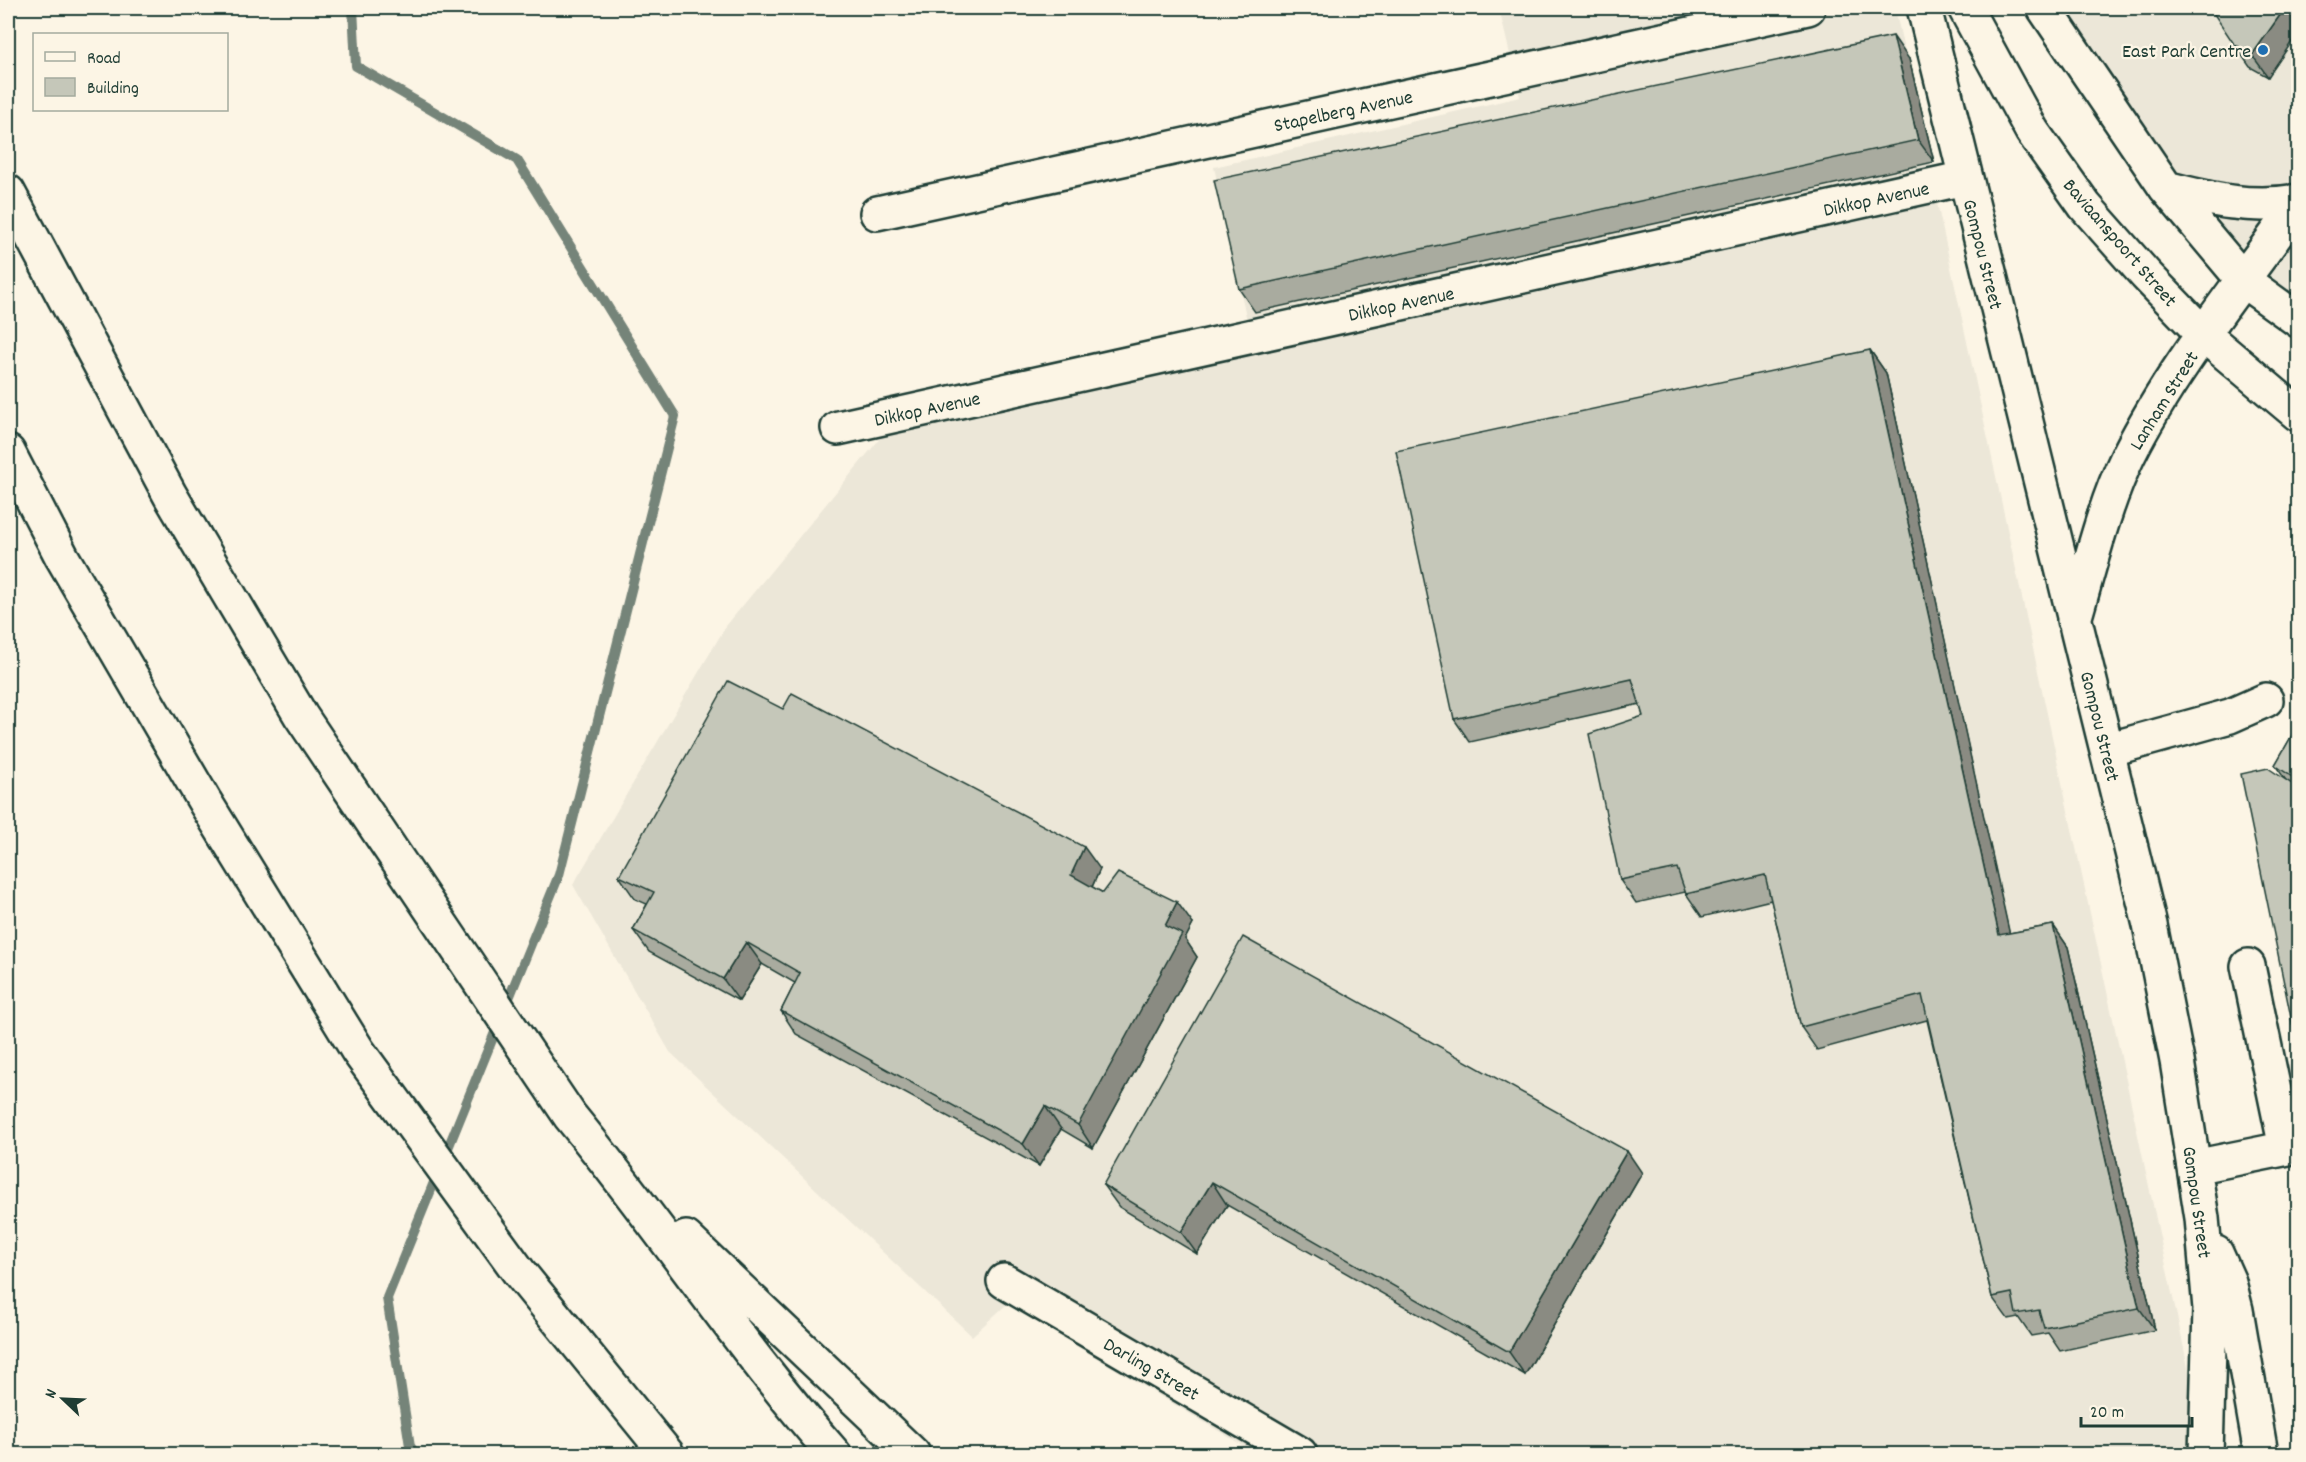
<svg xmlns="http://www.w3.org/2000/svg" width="2306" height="1462" viewBox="0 0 2306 1462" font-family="Dekko,sans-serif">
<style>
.built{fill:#ece7d8}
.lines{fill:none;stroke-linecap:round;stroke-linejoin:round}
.stream{stroke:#758479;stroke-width:10}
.minor-casing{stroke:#1f3d34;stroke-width:38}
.major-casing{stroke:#1f3d34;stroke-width:38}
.highway-casing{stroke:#1f3d34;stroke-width:38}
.minor{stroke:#fcf5e5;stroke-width:33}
.major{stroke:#fcf5e5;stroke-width:33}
.highway{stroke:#fcf5e5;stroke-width:33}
.wall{fill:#a9ab9f;stroke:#1f3d34;stroke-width:1.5}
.shaded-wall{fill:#8a8b82;stroke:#1f3d34;stroke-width:1.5}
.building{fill:#c5c7b9;stroke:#1f3d34;stroke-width:1.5}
.poi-dot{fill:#1f6fb2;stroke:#fcf5e5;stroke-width:2}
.labels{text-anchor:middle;stroke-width:4.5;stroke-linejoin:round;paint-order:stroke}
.poi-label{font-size:20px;fill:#1f3d34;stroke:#fcf5e5;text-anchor:end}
.street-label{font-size:20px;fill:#1f3d34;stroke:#fcf5e5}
</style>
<rect width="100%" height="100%" fill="#fcf5e5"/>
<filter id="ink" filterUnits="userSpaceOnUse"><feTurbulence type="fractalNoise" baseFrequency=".0167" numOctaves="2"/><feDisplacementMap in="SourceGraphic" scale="12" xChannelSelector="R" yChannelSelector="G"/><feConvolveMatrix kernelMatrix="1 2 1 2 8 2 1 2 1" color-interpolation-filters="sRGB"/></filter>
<g filter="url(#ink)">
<path class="built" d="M 1499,8 L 1895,8 L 2192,1386 L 2186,1454 L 1257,1454 L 1007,1304 L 972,1336 L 670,1052 L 573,885 L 726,626 L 882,436 L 1253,349 L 1214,167 L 1520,97 Z
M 2055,8 L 2298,8 L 2298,310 L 2252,276 Z"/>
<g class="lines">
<path class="stream" d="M 353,8 L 356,66 L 517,160 L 675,416 L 559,875 L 387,1298 L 410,1446 L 415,1454"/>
<g class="minor-casing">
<path id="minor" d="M 1924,8 L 2150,925 L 2177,1061 L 2202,1218 L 2210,1309 L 2206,1454
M 877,213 L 1808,8
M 838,428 L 1965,178
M 2074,620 C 2090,566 2103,508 2128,456 C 2173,366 2240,286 2298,204
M 2107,750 L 2230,716 L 2266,700
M 2248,966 L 2286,1148
M 2194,1167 L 2298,1146
M 2216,1253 L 2229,1282 L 2236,1310 L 2261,1454
M 1004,1281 L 1300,1454"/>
</g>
<g class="major-casing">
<path id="major" d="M 1965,8 L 2032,131 L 2085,206 L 2146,275 L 2204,335 L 2298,414
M 2044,8 L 2166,188 L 2244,281 L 2298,320
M 2166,188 C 2211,200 2252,209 2298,201"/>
</g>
<g class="highway-casing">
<path id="highway" d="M 8,192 L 170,495 L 301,716 L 570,1116 C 661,1227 740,1347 834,1454
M 8,452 L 62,557 L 205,802 L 358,1051 L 519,1272 L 667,1454
M 686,1238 L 913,1454"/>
</g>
<use href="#minor" class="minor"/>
<use href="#major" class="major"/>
<use href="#highway" class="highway"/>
</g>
<path class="wall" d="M 2298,8 L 2268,77 L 2250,67 L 2234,44 Z
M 1909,59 L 1934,162 L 1255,312 L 1239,289 Z
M 1870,350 L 1886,373 L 2009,933 L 2053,925 L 2068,947 L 2155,1330 L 2060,1351 L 2048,1333 L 2031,1336 L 2018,1317 L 2008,1319 L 1992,1297 L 1927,1020 L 1817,1050 L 1801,1027 L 1771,900 L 1702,917 L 1685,892 L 1636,903 L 1620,880 L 1643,716 L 1640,704 L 1470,742 L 1454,719 Z
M 2298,725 L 2298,1038 L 2294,1032 L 2285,779 L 2275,765 Z
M 1100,869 L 1092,887 L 1103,893 L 1193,924 L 1185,939 L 1197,957 L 1093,1148 L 1061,1129 L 1039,1166 L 796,1034 L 781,1011 L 795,983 L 762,964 L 739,1001 L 649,952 L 633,930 L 647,904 L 635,899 L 619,876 Z
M 1642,1173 L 1525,1375 L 1227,1205 L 1197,1254 L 1119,1207 L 1103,1185 Z"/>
<path class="shaded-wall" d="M 2285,8 L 2298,8 L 2298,33 L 2268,77 L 2252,55 Z
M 1893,36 L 1909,59 L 1934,162 L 1918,140 Z
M 1870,350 L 1886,373 L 2015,958 L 1999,935 Z
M 1084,847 L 1100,869 L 1087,898 L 1071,875 Z
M 1177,902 L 1193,924 L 1185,939 L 1197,957 L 1093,1148 L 1078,1125 L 1165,926 Z
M 2053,925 L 2068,947 L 2155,1330 L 2139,1308 Z
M 746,942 L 762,964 L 739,1001 L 723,979 Z
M 1045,1106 L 1061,1129 L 1039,1166 L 1023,1144 Z
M 1627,1151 L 1642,1173 L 1525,1375 L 1509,1352 Z
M 1212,1182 L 1227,1205 L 1197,1254 L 1181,1232 Z"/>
<path class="building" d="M 2210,8 L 2285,8 L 2252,55 L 2234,44 Z
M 1893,36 L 1918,140 L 1239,289 L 1214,180 Z
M 1870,350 L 1999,935 L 2053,925 L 2139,1308 L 2044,1328 L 2039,1310 L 2016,1314 L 2012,1293 L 1992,1297 L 1922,995 L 1801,1027 L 1765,875 L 1686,894 L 1677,868 L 1620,880 L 1589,734 L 1643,716 L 1632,679 L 1454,719 L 1396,451 Z
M 728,681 L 783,709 L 792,693 L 1084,847 L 1071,875 L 1103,893 L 1118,873 L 1177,902 L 1165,926 L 1182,934 L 1078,1125 L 1045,1106 L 1023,1144 L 781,1011 L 800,973 L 746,942 L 723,979 L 633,930 L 654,892 L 619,876 Z
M 2298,725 L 2298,781 L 2275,765 Z
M 2268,768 L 2298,788 L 2298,1031 L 2294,1032 L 2241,774 Z
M 1243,937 L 1627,1151 L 1509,1352 L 1212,1182 L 1181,1232 L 1103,1185 Z"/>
</g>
<circle class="poi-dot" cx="2263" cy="50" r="6"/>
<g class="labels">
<g class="poi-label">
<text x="2251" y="57">East Park Centre</text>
</g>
<g class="street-label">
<text transform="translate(1343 110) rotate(-12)" y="7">Stapelberg Avenue</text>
<text transform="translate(1876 198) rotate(-12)" y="7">Dikkop Avenue</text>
<text transform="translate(2121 242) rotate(49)" y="7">Baviaanspoort Street</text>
<text transform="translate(1984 254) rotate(76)" y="7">Gompou Street</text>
<text transform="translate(1401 303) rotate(-12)" y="7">Dikkop Avenue</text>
<text transform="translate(2163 400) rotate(-58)" y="7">Lanham Street</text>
<text transform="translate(927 408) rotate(-12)" y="7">Dikkop Avenue</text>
<text transform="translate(2101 726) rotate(76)" y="7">Gompou Street</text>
<text transform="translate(2198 1202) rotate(82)" y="7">Gompou Street</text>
<text transform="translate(1152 1368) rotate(30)" y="7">Darling Street</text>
</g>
</g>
<rect width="2306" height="1462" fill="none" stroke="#fcf5e5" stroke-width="30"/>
<rect x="15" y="15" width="2276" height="1432" fill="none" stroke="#1f3d34" stroke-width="2" filter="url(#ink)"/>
<rect x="33" y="33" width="195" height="78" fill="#fcf5e5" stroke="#a4ab9e" stroke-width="1.5"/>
<rect x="45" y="52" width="30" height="9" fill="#fcf5e5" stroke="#a4ab9e" stroke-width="1.5"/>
<text x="87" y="63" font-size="18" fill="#1f3d34">Road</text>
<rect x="45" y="78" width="30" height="18" fill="#c5c7b9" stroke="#a4ab9e" stroke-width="1.5"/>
<text x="87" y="93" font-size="18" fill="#1f3d34">Building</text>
<g transform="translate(63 1399) rotate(293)" stroke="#fcf5e5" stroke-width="4.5" paint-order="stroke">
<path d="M0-4.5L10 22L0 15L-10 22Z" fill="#1f3d34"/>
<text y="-9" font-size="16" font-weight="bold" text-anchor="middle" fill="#1f3d34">N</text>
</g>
<path d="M2081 1417v9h111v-9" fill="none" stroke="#1f3d34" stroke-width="3"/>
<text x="2090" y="1417" font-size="18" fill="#1f3d34" stroke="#fcf5e5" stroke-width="4.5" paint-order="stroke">20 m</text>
</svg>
